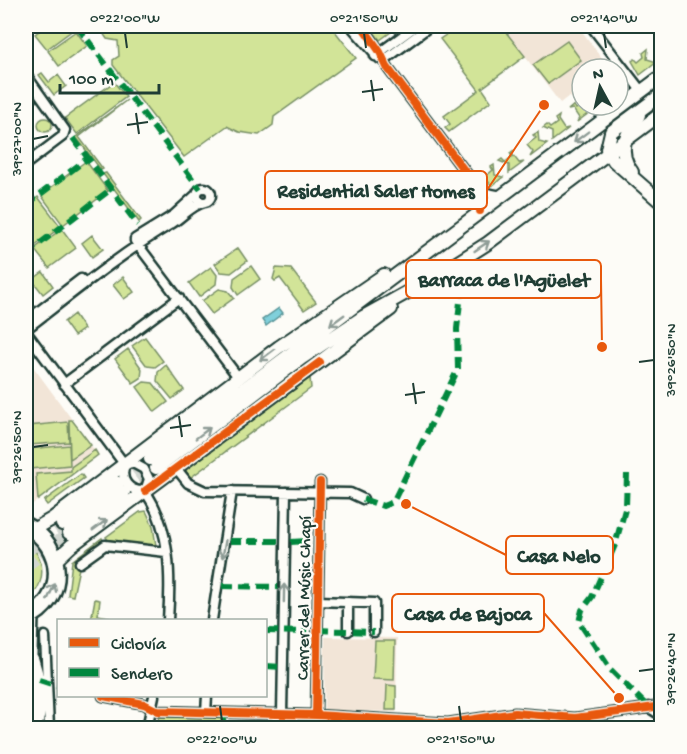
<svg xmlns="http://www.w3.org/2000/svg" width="687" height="754" viewBox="0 0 687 754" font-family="'Gochi Hand',sans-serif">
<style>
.built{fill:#f2e5d7}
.green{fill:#d2e498;stroke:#789066;stroke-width:1.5}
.water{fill:#80d0db;stroke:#599598;stroke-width:1.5}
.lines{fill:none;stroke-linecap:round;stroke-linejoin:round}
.primary-tunnel{stroke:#d1d6d0;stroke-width:12;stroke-dasharray:12 6;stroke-linecap:butt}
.street-casing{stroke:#1f3d34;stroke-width:13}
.secondary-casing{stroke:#1f3d34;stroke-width:16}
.primary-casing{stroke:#1f3d34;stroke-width:16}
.highway-casing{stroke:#1f3d34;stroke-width:20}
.street{stroke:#fdfcf7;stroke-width:8}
.secondary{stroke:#fdfcf7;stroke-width:12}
.primary{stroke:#fdfcf7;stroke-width:12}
.highway{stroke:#fdfcf7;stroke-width:15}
.quiet{stroke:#00873e;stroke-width:6;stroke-dasharray:12 6;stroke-linecap:butt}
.cycleway-casing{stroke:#fdfcf7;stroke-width:11}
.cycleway{stroke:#e8590c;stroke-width:8}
.oneway{stroke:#8e9c96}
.ticks{fill:none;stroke:#1f3d34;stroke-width:2}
.labels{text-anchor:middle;stroke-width:4.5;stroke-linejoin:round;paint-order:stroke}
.street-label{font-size:18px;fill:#1f3d34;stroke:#fdfcf7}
.leader{fill:none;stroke:#e8590c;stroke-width:2}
.callout-dot{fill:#e8590c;stroke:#fdfcf7;stroke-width:2}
.callout{fill:#fdfcf7;stroke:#e8590c;stroke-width:2}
.callout-label{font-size:20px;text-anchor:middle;font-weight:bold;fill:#1f3d34}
.neatline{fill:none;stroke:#1f3d34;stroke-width:2}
.ticks-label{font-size:15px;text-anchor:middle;fill:#1f3d34}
</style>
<rect width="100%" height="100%" fill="#fdfcf7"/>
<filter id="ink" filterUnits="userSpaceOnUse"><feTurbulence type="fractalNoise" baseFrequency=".0167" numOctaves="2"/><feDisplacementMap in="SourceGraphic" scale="12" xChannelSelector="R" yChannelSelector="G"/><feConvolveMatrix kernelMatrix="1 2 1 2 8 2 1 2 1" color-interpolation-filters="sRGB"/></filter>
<g filter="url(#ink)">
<path class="built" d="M 502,26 L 578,26 L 610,69 L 582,69 L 582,92 L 572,99 L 569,96 L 560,103 Z
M 26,357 L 98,455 L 30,506 L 26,503 Z
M 325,637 L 397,638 L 396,712 L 324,710 Z"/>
<path class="green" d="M 46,26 L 72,26 L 74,29 L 47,49 L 35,34 Z
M 113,26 L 331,26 L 356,58 L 274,117 L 273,125 L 259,135 L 239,132 L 227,126 L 184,157 L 113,65 L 113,60 L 119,56 L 118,41 L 107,39 L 103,33 Z
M 369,26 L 399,26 L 380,40 Z
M 459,26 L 501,26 L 525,56 L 482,88 L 491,101 L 449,132 L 445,128 L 450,124 L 444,116 L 479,90 L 440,39 Z
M 76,31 L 87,46 L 59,66 L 48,51 Z
M 567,41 L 581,60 L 548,84 L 533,65 Z
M 648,49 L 647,59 L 657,62 L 640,75 L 632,61 L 635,59 L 638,62 L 644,57 L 643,53 Z
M 42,73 L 49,82 L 58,75 L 66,86 L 54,95 L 39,75 Z
M 114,82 L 126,97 L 77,134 L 65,118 Z
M 127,100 L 79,137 L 103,169 L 101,170 L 76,137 Z
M 574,105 L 576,109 L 582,105 L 598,106 L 577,122 L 579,118 L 573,109 L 568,110 Z
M 559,116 L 558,120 L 564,129 L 569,128 L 552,141 L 552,132 L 543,128 L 547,125 L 550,128 L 557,123 L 555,119 Z
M38 125a7 7 0 1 1 14 0a7 7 0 1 1-14 0Z
M 538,132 L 539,142 L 547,144 L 530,157 L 533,152 L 527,145 L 536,138 L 533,135 Z
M 514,150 L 512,154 L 519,163 L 524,162 L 509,173 L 509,165 L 499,161 L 502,159 L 505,162 L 512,157 L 510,153 Z
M 86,161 L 108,191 L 63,225 L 41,195 Z
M 494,165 L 495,175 L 503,177 L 492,186 L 482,174 L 487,175 L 493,170 L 491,167 Z
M 106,173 L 141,220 L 139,222 L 103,174 Z
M 38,197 L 61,227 L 32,248 L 26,238 L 26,206 Z
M 62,229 L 76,248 L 49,268 L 34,249 Z
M 92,235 L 103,249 L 92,257 L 82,243 Z
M 238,248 L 247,261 L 231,273 L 221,272 L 215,264 Z
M 251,266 L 260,279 L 238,295 L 233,287 L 234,278 Z
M 211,267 L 217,275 L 216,284 L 199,297 L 189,283 Z
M 276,268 L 291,269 L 316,302 L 304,310 L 280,278 L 275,281 L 273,279 Z
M 43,272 L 53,286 L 43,294 L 32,280 Z
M 123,277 L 134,292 L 124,299 L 113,285 Z
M 219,289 L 228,291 L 234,298 L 212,314 L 202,301 Z
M 74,314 L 84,329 L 74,336 L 64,322 Z
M 145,337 L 163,361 L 155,367 L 147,366 L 132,346 Z
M 128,349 L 142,369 L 141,378 L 133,383 L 115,359 Z
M 166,365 L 184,390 L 172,399 L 157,381 L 158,372 Z
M 310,378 L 311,388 L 190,478 L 186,471 L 187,468 Z
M 144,382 L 153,383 L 168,402 L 155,412 L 137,387 Z
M 69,420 L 72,420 L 91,445 L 70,459 Z
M 68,422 L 69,442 L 29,445 L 28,426 Z
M 69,445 L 70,465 L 30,469 L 29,449 Z
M 95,450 L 98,455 L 38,500 L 36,474 L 71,471 L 71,467 Z
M 81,474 L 84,478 L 47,505 L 44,501 Z
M 146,511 L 153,526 L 156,546 L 108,540 L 106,537 L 140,512 Z
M 102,538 L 104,542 L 76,563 L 79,568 L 73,596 L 68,595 L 72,561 Z
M 26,543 C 48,557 46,587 26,601 Z
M 95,599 L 100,600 L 98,615 L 109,617 L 108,620 L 91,620 Z
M 375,641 L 395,641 L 394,680 L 373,679 Z
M 387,685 L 396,686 L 396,710 L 386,710 Z
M 159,717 L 221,717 L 222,728 L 156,728 Z"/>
<path class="water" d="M 279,308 L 283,313 L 266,326 L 262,320 Z"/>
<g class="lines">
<path class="primary-tunnel" d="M 118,483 L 150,459
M 124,492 L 156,468
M 26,552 L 62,524
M 26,566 L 69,533"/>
<g class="street-casing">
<path id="street" d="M 351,26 L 380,59
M 362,26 L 380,52 L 387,67 L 475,185 L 480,198 L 480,211
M 591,26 L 642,92
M 375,56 L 416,26
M 383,61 L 430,26
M 26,75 L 65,130 L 63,136 L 26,164
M 476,185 L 487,193 L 502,196
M197 195a7 7 0 1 1 14 0a7 7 0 1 1-14 0Z
M 135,239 L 174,215 L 197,194
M 135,241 L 238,377
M 26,321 L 81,279
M 26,329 C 73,293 119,255 171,224 C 183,217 191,205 205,202
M 26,332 L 125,465
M 64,384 L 179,298
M 125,464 L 133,463 L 144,469 L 149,479 L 145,491
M 125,465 C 119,480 129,492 145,491
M 176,468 L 188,483 L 205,491 L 350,493 L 363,499
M 145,491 C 171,528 171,577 168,620
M 80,563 L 105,545 L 166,552
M 318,601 L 374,603 L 374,632
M 212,620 L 232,491
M 348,631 L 348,602
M 45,636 L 49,728
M 103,696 L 144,704 L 158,711 L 316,715 L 448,723 L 515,713 L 575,718 L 662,706
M 648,707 L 662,716
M 206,712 L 207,696
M 282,714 L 286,492
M 276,715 L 277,728
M 316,715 L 320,482
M 147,728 L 154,696"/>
</g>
<g class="secondary-casing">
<path id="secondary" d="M 662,94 L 611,132 L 607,149 L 614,161 L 662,203
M 632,172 C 616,152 626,133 639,115"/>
</g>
<g class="primary-casing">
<path id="primary" d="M 150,459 L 662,76
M 156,468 L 302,358 L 363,317 L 433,278 L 488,243 L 662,113
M 62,524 L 118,483
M 33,530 L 52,519 L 279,347 L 384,275
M 69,533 L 124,492
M 56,560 L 72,545 L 391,309"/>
</g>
<g class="highway-casing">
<path id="highway" d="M 26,526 C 65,545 68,600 26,618
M 31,660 C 39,686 43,703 33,728
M 27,728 L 30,616"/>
</g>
<use href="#street" class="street"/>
<use href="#secondary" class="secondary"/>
<use href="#primary" class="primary"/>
<use href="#highway" class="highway"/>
<path class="quiet" d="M 77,26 L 200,189
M 73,138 L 138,225
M 26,205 L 88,158
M 26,254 L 111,189
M 627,474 L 626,506 L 615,545 L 592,597 L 582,610 L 579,622 L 611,670 L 648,707
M 363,499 L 383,506 L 393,502 L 458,369 L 457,329 L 461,293
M 230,541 L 279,541
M 291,542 L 309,541
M 222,586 L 278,587
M 317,630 L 374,632
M 266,631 L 307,632
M 266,666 L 283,667
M 39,680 L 58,686
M 223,713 L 225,728"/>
<g class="cycleway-casing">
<path id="cycleway" d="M 362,26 L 380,52 L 387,67 L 475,185 L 480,198 L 480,211
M 145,491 L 320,362
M 103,696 L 144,704 L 158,711 L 316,715 L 448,723 L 515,713 L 575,718 L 662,706
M 316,715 L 320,482"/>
</g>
<use href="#cycleway" class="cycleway"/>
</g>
<defs><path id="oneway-shaft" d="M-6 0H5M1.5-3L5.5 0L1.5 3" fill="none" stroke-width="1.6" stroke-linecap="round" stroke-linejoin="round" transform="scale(1.5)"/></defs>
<g class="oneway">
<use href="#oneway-shaft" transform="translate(581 137) rotate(143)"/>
<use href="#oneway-shaft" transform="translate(482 246) rotate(-34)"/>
<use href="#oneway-shaft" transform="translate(337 320) rotate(144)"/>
<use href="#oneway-shaft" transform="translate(267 355) rotate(143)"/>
<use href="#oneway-shaft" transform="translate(203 433) rotate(-37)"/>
<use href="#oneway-shaft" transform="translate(100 525) rotate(-36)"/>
<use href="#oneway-shaft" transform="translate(224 549) rotate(100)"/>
<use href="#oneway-shaft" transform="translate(51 592) rotate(-65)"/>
<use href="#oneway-shaft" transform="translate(284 593) rotate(-89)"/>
</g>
</g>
<path class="ticks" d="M 125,33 L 127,48M 364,33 L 366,48M 604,33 L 606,48M 371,80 L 374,101M 362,92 L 383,89M 136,113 L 139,134M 127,125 L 148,122M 33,139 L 48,136M 639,362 L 654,360M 413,383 L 416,404M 405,395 L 425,392M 179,416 L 182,437M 170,428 L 191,425M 33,447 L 48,445M 639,671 L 654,669M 220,706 L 222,721M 459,706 L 461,721"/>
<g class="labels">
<g class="street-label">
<text transform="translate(303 598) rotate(-89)" y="6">Carrer del Músic Chapí</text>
</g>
</g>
<path class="leader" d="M544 105L487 190M602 347L601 279M406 504L506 555M619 698L544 613"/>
<g class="callout-dot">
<circle cx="544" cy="105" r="6"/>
<circle cx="602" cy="347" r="6"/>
<circle cx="406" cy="504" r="6"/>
<circle cx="619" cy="698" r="6"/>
</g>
<g class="callout">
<rect x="265" y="171" width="222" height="38" rx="6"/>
<rect x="406" y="260" width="195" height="38" rx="6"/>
<rect x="506" y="536" width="107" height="38" rx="6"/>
<rect x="392" y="594" width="152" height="38" rx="6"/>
</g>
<g class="callout-label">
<text x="376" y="197">Residential Saler Homes</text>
<text x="504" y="286">Barraca de l'Agüelet</text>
<text x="559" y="562">Casa Nelo</text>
<text x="468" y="620">Casa de Bajoca</text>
</g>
<rect width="687" height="754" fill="none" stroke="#fdfcf7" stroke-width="66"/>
<rect x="57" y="619" width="210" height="78" fill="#fdfcf7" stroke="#a4b0a9" stroke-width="1.5"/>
<rect x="69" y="638" width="30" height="9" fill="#e8590c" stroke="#a4b0a9" stroke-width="1.5"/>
<text x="111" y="649" font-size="18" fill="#1f3d34">Ciclovía</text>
<rect x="69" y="668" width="30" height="9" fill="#00873e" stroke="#a4b0a9" stroke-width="1.5"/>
<text x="111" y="679" font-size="18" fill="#1f3d34">Sendero</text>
<g transform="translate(600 87) rotate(352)"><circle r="28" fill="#fdfcf7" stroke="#a4b0a9" stroke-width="1.5"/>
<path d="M0-4.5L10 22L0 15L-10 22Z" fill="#1f3d34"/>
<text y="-9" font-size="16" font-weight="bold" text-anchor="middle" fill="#1f3d34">N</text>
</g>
<path d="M60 84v9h99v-9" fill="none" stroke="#1f3d34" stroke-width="3"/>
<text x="69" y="84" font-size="18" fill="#1f3d34" stroke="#fdfcf7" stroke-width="4.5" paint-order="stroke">100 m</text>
<rect x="33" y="33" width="621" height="688" class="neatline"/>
<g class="ticks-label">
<text x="125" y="22">0°22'00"W</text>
<text x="364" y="22">0°21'50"W</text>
<text x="604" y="22">0°21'40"W</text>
<text transform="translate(16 139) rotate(-90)" y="5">39°27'00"N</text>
<text transform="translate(670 360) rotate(-90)" y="5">39°26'50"N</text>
<text transform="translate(16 447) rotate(-90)" y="5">39°26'50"N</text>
<text transform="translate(670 669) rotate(-90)" y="5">39°26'40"N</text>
<text x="222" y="743">0°22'00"W</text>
<text x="461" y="743">0°21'50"W</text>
</g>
</svg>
